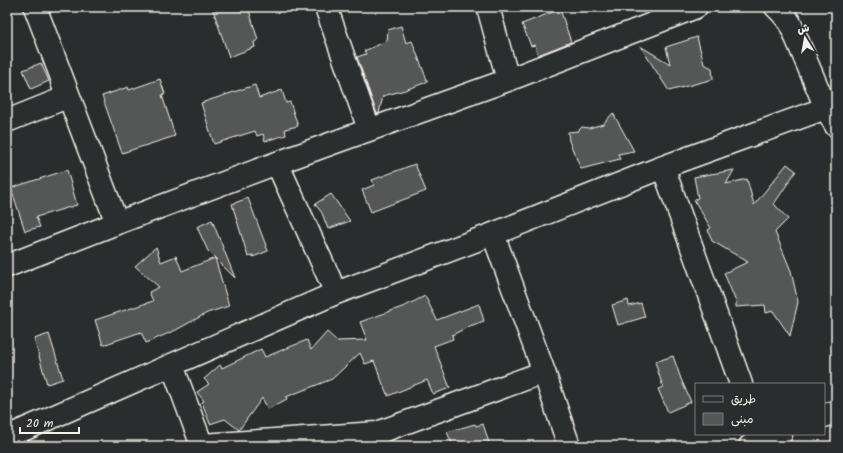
<svg xmlns="http://www.w3.org/2000/svg" width="843" height="453" viewBox="0 0 843 453" font-family="Kalam,'Playpen Sans Arabic',sans-serif">
<style>
.building{fill:#555756;stroke:#f4f1e8}
.lines{fill:none;stroke-linecap:round;stroke-linejoin:round}
.minor-casing{stroke:#f4f1e8;stroke-width:25}
.minor{stroke:#2a2d2e;stroke-width:22}
</style>
<rect width="100%" height="100%" fill="#2a2d2e"/>
<filter id="ink" filterUnits="userSpaceOnUse"><feTurbulence type="fractalNoise" baseFrequency=".025" numOctaves="2"/><feDisplacementMap in="SourceGraphic" scale="8" xChannelSelector="R" yChannelSelector="G"/><feConvolveMatrix kernelMatrix="1 2 1 2 8 2 1 2 1" color-interpolation-filters="sRGB"/></filter>
<g filter="url(#ink)">
<path class="building" d="M 212,7 L 248,7 L 258,40 L 254,42 L 255,47 L 229,57 Z
M 560,9 L 571,42 L 538,55 L 535,45 L 531,46 L 522,24 Z
M 401,26 L 406,43 L 412,41 L 427,80 L 427,82 L 405,90 L 383,96 L 379,113 L 377,114 L 357,57 L 366,54 L 364,51 L 387,41 L 388,30 Z
M 697,37 L 704,64 L 712,68 L 713,79 L 669,91 L 640,46 L 670,64 L 666,47 Z
M 41,63 L 49,81 L 31,89 L 23,70 Z
M 160,79 L 165,94 L 162,95 L 175,136 L 122,153 L 102,96 L 128,87 L 129,90 Z
M 255,85 L 259,98 L 282,90 L 286,103 L 290,102 L 298,126 L 285,129 L 286,135 L 265,141 L 263,134 L 257,136 L 255,131 L 214,144 L 201,103 Z
M 613,113 L 634,151 L 618,154 L 620,159 L 581,169 L 569,141 L 568,132 L 578,131 L 582,127 L 589,128 L 603,124 Z
M 415,164 L 426,191 L 371,212 L 362,190 L 374,185 L 372,180 Z
M 787,164 L 796,171 L 774,204 L 788,219 L 775,232 L 791,271 L 798,302 L 790,336 L 773,311 L 766,313 L 765,305 L 736,307 L 736,302 L 724,273 L 748,262 L 712,241 L 708,230 L 711,228 L 694,200 L 698,198 L 694,177 L 734,170 L 726,184 L 747,179 L 754,205 Z
M 67,170 L 77,205 L 36,217 L 40,227 L 25,231 L 11,188 Z
M 331,194 L 350,221 L 328,229 L 322,213 L 315,204 Z
M 248,198 L 268,251 L 253,257 L 253,255 L 248,257 L 232,204 Z
M 212,220 L 235,278 L 208,251 L 197,227 Z
M 156,247 L 161,262 L 176,256 L 182,271 L 215,258 L 229,306 L 207,313 L 176,330 L 146,343 L 141,332 L 103,345 L 95,320 L 153,301 L 149,292 L 159,287 L 135,266 Z
M 425,296 L 437,320 L 479,304 L 484,321 L 470,326 L 452,335 L 453,339 L 434,346 L 450,388 L 433,394 L 427,380 L 388,396 L 388,393 L 387,394 L 374,361 L 365,364 L 360,353 L 332,379 L 286,397 L 287,399 L 268,409 L 262,398 L 239,430 L 225,419 L 210,424 L 202,402 L 204,401 L 197,392 L 209,384 L 204,379 L 220,365 L 222,368 L 261,349 L 265,357 L 307,340 L 311,350 L 327,332 L 337,341 L 367,340 L 360,322 L 405,306 Z
M 628,300 L 629,306 L 641,303 L 645,317 L 618,325 L 612,305 Z
M 49,334 L 63,379 L 47,384 L 34,339 Z
M 673,356 L 681,379 L 691,402 L 668,412 L 658,389 L 663,387 L 655,362 Z
M 475,424 L 476,426 L 483,424 L 490,446 L 453,446 L 447,432 Z"/>
<g class="lines">
<g class="minor-casing">
<path id="minor" d="M 35,7 L 117,223
M 326,7 L 369,129
M 488,7 L 508,80
M 776,7 L 783,14 L 790,23 L 826,108 L 836,126
M 7,121 L 67,97 L 62,82
M 277,163 L 336,293
M 663,167 L 741,384
M 493,234 L 544,372 L 569,446
M 7,266 L 117,223 L 277,163 L 508,80 L 696,7
M 172,365 L 202,446
M 824,416 L 836,411
M 7,437 L 336,293 L 493,234 L 663,167 L 826,108
M 202,445 L 377,433 L 544,372
M 750,446 L 781,434"/>
</g>
<use href="#minor" class="minor"/>
</g>
</g>
<rect width="843" height="453" fill="none" stroke="#2a2d2e" stroke-width="24"/>
<rect x="12" y="12" width="819" height="429" fill="none" stroke="#f4f1e8" stroke-width="1.5" filter="url(#ink)"/>
<rect x="695" y="383" width="130" height="52" fill="#2a2d2e" stroke="#7b7b78"/>
<rect x="703" y="396" width="20" height="6" fill="#2a2d2e" stroke="#7b7b78"/>
<text x="731" y="403" font-size="12" fill="#f4f1e8">طريق</text>
<rect x="703" y="413" width="20" height="12" fill="#555756" stroke="#7b7b78"/>
<text x="731" y="423" font-size="12" fill="#f4f1e8">مبنى</text>
<g transform="translate(805 38) rotate(349)" stroke="#2a2d2e" stroke-width="3" paint-order="stroke">
<path d="M0-3L7 15L0 10L-7 15Z" fill="#f4f1e8"/>
<text y="-6" font-size="11" font-weight="bold" text-anchor="middle" fill="#f4f1e8">ش</text>
</g>
<path d="M20 427v6h59v-6" fill="none" stroke="#f4f1e8" stroke-width="2"/>
<text x="26" y="427" font-size="12" fill="#f4f1e8" stroke="#2a2d2e" stroke-width="3" paint-order="stroke">20 m</text>
</svg>
